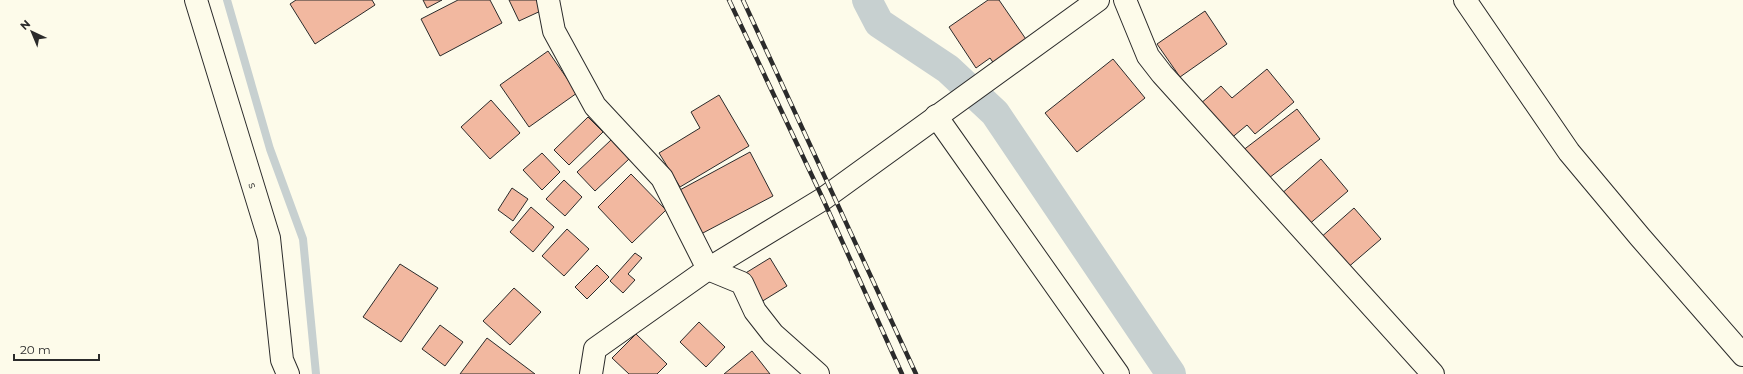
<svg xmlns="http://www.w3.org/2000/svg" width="1743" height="374" viewBox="0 0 1743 374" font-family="Montserrat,sans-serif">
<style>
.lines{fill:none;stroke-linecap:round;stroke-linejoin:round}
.stream{stroke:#c7d0d0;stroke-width:8}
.canal{stroke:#c7d0d0;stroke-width:30}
.building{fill:#f2b8a0;stroke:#2b2b2b}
.minor-casing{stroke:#2b2b2b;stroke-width:24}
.minor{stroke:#fdfbea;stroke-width:22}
.rail-casing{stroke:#2b2b2b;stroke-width:4.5}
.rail{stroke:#fdfbea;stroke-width:3;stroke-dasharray:9;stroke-linecap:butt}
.labels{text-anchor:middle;stroke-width:3;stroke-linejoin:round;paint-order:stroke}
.street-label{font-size:11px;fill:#2b2b2b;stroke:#fdfbea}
</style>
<rect width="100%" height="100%" fill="#fdfbea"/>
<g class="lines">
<path class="stream" d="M 227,0 L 270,149 L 303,239 L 316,374"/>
<path class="canal" d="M 867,0 L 879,23 L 948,69 L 995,113 L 1171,374"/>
</g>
<path class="building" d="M 296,0 L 372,0 L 375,5 L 315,44 L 290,4 Z
M 423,0 L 442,0 L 427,8 Z
M 458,0 L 490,0 L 502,23 L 440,56 L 421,19 Z
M 509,0 L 541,0 L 545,9 L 519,21 Z
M 988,0 L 999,0 L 1032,48 L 999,71 L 990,58 L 976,68 L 949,27 Z
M 1205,11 L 1227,44 L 1180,77 L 1157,44 Z
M 548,51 L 577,93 L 529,127 L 500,85 Z
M 1113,59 L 1145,98 L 1077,152 L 1045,113 Z
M 1267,69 L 1294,102 L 1255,134 L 1247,125 L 1229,140 L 1200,104 L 1221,86 L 1232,98 Z
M 719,95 L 749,146 L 680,187 L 659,153 L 700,128 L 691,112 Z
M 491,100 L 520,133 L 490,159 L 461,127 Z
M 1297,109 L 1320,139 L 1265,181 L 1242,151 Z
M 588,117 L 603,132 L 569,165 L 554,150 Z
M 611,140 L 629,159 L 595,191 L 577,172 Z
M 750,152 L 773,196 L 701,234 L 678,191 Z
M 542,153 L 560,172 L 542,190 L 523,170 Z
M 1321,159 L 1348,191 L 1307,226 L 1280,195 Z
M 631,174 L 666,210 L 632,243 L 598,207 Z
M 564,180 L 582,197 L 565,216 L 546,199 Z
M 512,188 L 528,199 L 513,221 L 498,210 Z
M 531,207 L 554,227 L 533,252 L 510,232 Z
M 1354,208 L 1381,239 L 1346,269 L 1319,239 Z
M 567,229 L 589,249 L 564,276 L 542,256 Z
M 635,253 L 642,258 L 628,274 L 635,280 L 623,293 L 610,281 Z
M 770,258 L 787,286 L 748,310 L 731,282 Z
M 400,264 L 438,288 L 401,342 L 363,317 Z
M 597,265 L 609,277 L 587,299 L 575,287 Z
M 514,288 L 541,312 L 510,345 L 483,321 Z
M 699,322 L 725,347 L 706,367 L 680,342 Z
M 440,325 L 463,342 L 445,366 L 422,349 Z
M 636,334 L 667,364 L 657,374 L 629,374 L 612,358 Z
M 487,338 L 535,374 L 460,374 Z
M 752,351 L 770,374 L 724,374 Z"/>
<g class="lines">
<g class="minor-casing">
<g id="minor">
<path id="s1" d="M 196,0 L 269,238 L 282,360 L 288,374"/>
<path d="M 548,0 L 554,31 L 595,106 L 662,178 L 708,269 L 742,283 L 755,311 L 773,334 L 818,374"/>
<path d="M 1125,0 L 1148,56 L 1162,74 L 1433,374"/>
<path d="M 1465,0 L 1569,152 L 1640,237 L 1743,355"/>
<path d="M 936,116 L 1118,374"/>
<path d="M 591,374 L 595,349 L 708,269 L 823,199 L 1098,0"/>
</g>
</g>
<use href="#minor" class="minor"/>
<g class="rail-casing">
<path id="rail" d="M 729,0 L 823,199 L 902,374
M 743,0 L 916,374"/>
</g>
<use href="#rail" class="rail"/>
</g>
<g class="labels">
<g class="street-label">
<text dy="4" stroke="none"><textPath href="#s1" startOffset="194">s</textPath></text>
</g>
</g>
<g transform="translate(32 32) rotate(316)" stroke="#fdfbea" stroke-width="3" paint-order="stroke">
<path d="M0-3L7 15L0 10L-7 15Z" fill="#2b2b2b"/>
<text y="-6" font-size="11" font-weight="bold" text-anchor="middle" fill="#2b2b2b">N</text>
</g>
<path d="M14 354v6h85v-6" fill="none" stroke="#2b2b2b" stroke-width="2"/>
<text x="20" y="354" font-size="12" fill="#2b2b2b" stroke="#fdfbea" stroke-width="3" paint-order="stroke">20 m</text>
</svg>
